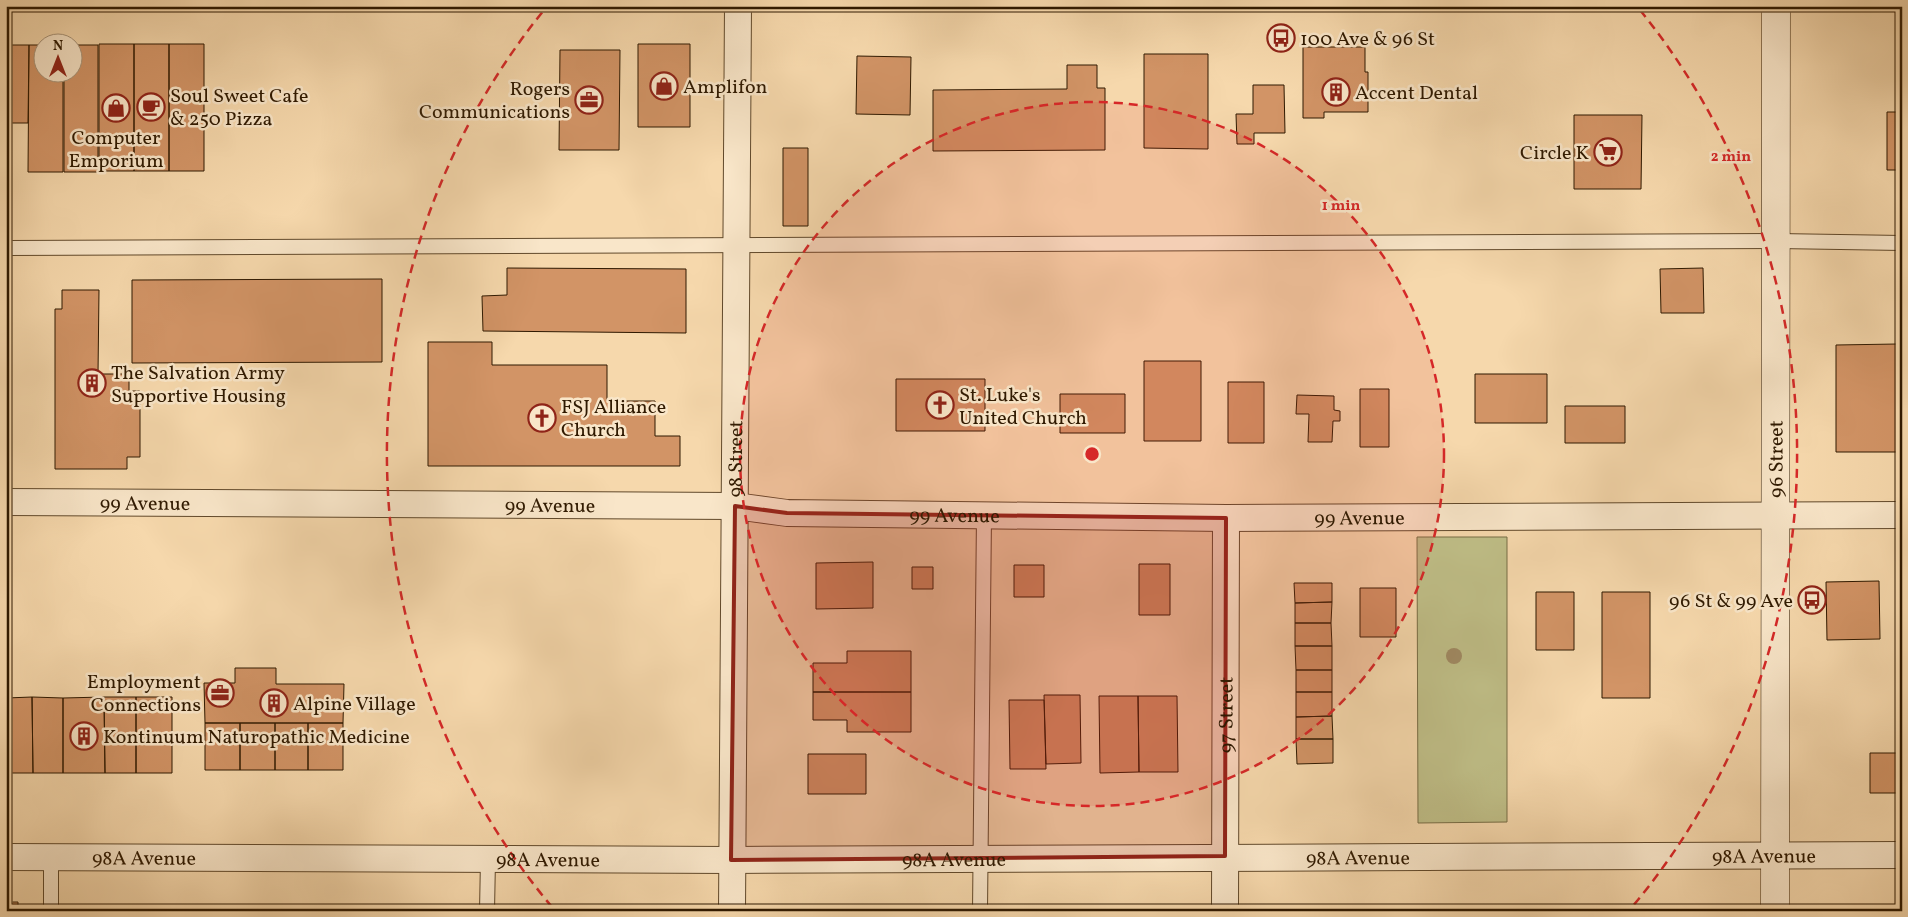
<svg xmlns="http://www.w3.org/2000/svg" width="1908" height="917" viewBox="0 0 1908 917" font-family="Vollkorn,serif">
<style>
.green{fill:#bfbe87;stroke:#776c44}
.building{fill:#d29466;stroke:#2f1900}
.lines{fill:none;stroke-linecap:round;stroke-linejoin:round}
.lane-casing{stroke:#61492b;stroke-width:16}
.street-casing{stroke:#61492b;stroke-width:28}
.secondary-casing{stroke:#2f1900;stroke-width:29}
.lane{stroke:#f9e6c9;stroke-width:14}
.street{stroke:#f9e6c9;stroke-width:26}
.secondary{stroke:#f9e6c9;stroke-width:28}
.tree{fill:#a08a63}
.marked{fill:#8f2418;fill-opacity:0.2;stroke:#8f2418;stroke-width:4;stroke-linejoin:round}
.ring{fill:none;stroke:#d62828;stroke-width:2.5;stroke-dasharray:9 6}
.labels{text-anchor:middle;stroke-width:5;stroke-linejoin:round;paint-order:stroke}
.poi-label{font-size:20px;fill:#2f1900;stroke:#f9e6c9;text-anchor:start}
.street-label{font-size:20px;fill:#2f1900;stroke:#f9e6c9}
.centre{fill:#d62828;stroke:#f9e6c9;stroke-width:2.5}
.ring-label{font-size:15px;text-anchor:middle;font-weight:bold;fill:#d62828;stroke:#f9e6c9;stroke-width:5;stroke-linejoin:round;paint-order:stroke}
</style>
<rect width="100%" height="100%" fill="#f6d8ac"/>
<filter id="stains"><feTurbulence type="fractalNoise" baseFrequency=".004" numOctaves="4"/><feColorMatrix values="0 0 0 0 .2 0 0 0 0 .09 0 0 0 0 .02 0 0 0 .5 -.17"/></filter>
<radialGradient id="worn" r=".72"><stop offset=".6" stop-color="#630" stop-opacity="0"/><stop offset="1" stop-color="#630" stop-opacity=".3"/></radialGradient>
<path class="green" d="M 1417,537 L 1507,537 L 1507,822 L 1418,823 Z"/>
<path class="building" d="M 99,44 L 134,44 L 134,171 L 99,171 Z
M 134,44 L 169,44 L 169,171 L 134,171 Z
M 169,44 L 204,44 L 204,171 L 169,171 Z
M 638,44 L 690,44 L 690,127 L 638,127 Z
M 6,45 L 29,45 L 28,123 L 6,123 Z
M 29,45 L 42,45 L 42,72 L 63,72 L 63,172 L 28,172 Z
M 72,45 L 98,45 L 98,172 L 64,172 L 64,72 L 72,72 Z
M 1303,47 L 1365,47 L 1365,72 L 1368,72 L 1368,112 L 1324,112 L 1324,118 L 1303,118 Z
M 560,50 L 620,50 L 619,150 L 559,150 Z
M 1144,54 L 1208,54 L 1208,149 L 1144,148 Z
M 857,56 L 911,57 L 910,115 L 856,114 Z
M 1067,65 L 1097,65 L 1097,88 L 1105,88 L 1105,150 L 933,151 L 933,90 L 1067,89 Z
M 1253,85 L 1284,85 L 1285,133 L 1254,133 L 1254,144 L 1237,144 L 1236,114 L 1253,114 Z
M 1887,112 L 1902,112 L 1902,170 L 1887,170 Z
M 1574,115 L 1642,115 L 1641,189 L 1574,189 Z
M 783,148 L 808,148 L 808,226 L 783,226 Z
M 507,268 L 686,269 L 686,333 L 483,331 L 482,296 L 507,295 Z
M 1703,268 L 1704,313 L 1661,313 L 1660,269 Z
M 382,279 L 382,362 L 132,363 L 132,280 Z
M 62,290 L 99,290 L 98,374 L 129,374 L 129,391 L 140,391 L 140,457 L 127,457 L 127,469 L 55,469 L 55,309 L 62,309 Z
M 428,342 L 492,342 L 492,365 L 607,365 L 607,401 L 655,401 L 655,436 L 680,436 L 680,466 L 428,466 Z
M 1897,344 L 1897,452 L 1836,452 L 1836,345 Z
M 1144,361 L 1201,361 L 1201,441 L 1144,441 Z
M 1475,374 L 1547,374 L 1547,423 L 1475,423 Z
M 896,379 L 985,379 L 985,431 L 896,431 Z
M 1228,382 L 1264,382 L 1264,443 L 1228,443 Z
M 1360,389 L 1389,389 L 1389,447 L 1360,447 Z
M 1060,394 L 1125,394 L 1125,433 L 1060,433 Z
M 1297,395 L 1334,396 L 1334,410 L 1340,411 L 1340,421 L 1333,421 L 1332,442 L 1308,442 L 1309,414 L 1296,414 Z
M 1565,406 L 1625,406 L 1625,443 L 1565,443 Z
M 873,562 L 873,608 L 816,609 L 816,563 Z
M 1139,564 L 1170,564 L 1170,615 L 1139,615 Z
M 1014,565 L 1044,565 L 1044,597 L 1014,597 Z
M 912,567 L 933,567 L 933,589 L 912,589 Z
M 1879,581 L 1880,639 L 1827,640 L 1826,582 Z
M 1294,583 L 1332,583 L 1332,602 L 1295,603 Z
M 1360,588 L 1396,588 L 1396,637 L 1360,637 Z
M 1536,592 L 1574,592 L 1574,650 L 1536,650 Z
M 1602,592 L 1650,592 L 1650,698 L 1602,698 Z
M 1332,602 L 1331,623 L 1295,623 L 1295,603 Z
M 1295,623 L 1331,623 L 1332,646 L 1295,646 Z
M 1295,646 L 1332,646 L 1332,670 L 1296,670 Z
M 847,651 L 911,651 L 911,692 L 813,692 L 813,663 L 847,663 Z
M 235,668 L 276,668 L 276,684 L 344,684 L 343,723 L 205,723 L 204,683 L 235,683 Z
M 1296,670 L 1332,670 L 1332,692 L 1296,692 Z
M 813,692 L 911,692 L 911,732 L 847,732 L 847,720 L 813,720 Z
M 1296,692 L 1332,692 L 1332,716 L 1296,717 Z
M 1044,695 L 1080,695 L 1081,763 L 1046,764 Z
M 1099,696 L 1138,696 L 1139,772 L 1100,773 Z
M 1138,696 L 1177,696 L 1178,772 L 1139,772 Z
M 32,697 L 33,773 L 6,773 L 6,698 Z
M 32,697 L 63,698 L 63,773 L 33,773 Z
M 104,697 L 105,773 L 63,773 L 63,698 Z
M 104,697 L 136,697 L 136,773 L 105,773 Z
M 136,697 L 172,697 L 172,773 L 136,773 Z
M 1009,700 L 1044,700 L 1046,769 L 1010,769 Z
M 1332,716 L 1333,739 L 1296,739 L 1296,717 Z
M 205,723 L 240,723 L 240,770 L 205,770 Z
M 240,723 L 275,723 L 275,770 L 240,770 Z
M 275,723 L 308,723 L 308,770 L 275,770 Z
M 308,723 L 343,723 L 343,770 L 308,770 Z
M 1296,739 L 1333,739 L 1333,763 L 1297,764 Z
M 1870,753 L 1902,753 L 1902,793 L 1870,793 Z
M 808,754 L 866,754 L 866,794 L 808,794 Z
M 6,902 L 18,902 L 18,911 L 6,911 Z"/>
<g class="lines">
<g class="lane-casing">
<path id="lane" d="M 6,248 L 1775,241 L 1902,243
M 51,857 L 51,911
M 487,911 L 488,859
M 980,911 L 984,514"/>
</g>
<g class="street-casing">
<g id="street">
<path id="s1" d="M 6,502 L 735,506 L 787,513 L 1226,518 L 1902,515"/>
<path id="s2" d="M 6,857 L 731,860 L 1902,855"/>
<path id="s3" d="M 732,911 L 738,6"/>
<path id="s4" d="M 1225,911 L 1226,518"/>
</g>
</g>
<g class="secondary-casing">
<g id="secondary">
<path id="s5" d="M 1775,911 L 1776,6"/>
</g>
</g>
<use href="#lane" class="lane"/>
<use href="#street" class="street"/>
<use href="#secondary" class="secondary"/>
</g>
<circle class="tree" cx="1454" cy="656" r="8"/>
<path class="marked" d="M 735,506 L 787,513 L 1226,518 L 1225,856 L 731,860 Z"/>
<circle cx="1092" cy="454" r="352" fill="#d62828" fill-opacity=".12"/>
<g class="ring">
<circle cx="1092" cy="454" r="352"/>
<path d="M552 907A705 705 0 0 1 544 10M1640 10A705 705 0 0 1 1632 907"/>
</g>
<defs>
<g id="bus-ring" transform="scale(1.4375)"><circle r="9.5" fill="#f9e6c9" stroke="#8f2418" stroke-width="1.5"/><path d="M-5-6H5V4H4V6H2V4H-2V6H-4V4H-5ZM-3.5-4V0h7V-4ZM-3.5 1.2v1.5H-2V1.2ZM2 1.2v1.5H3.5V1.2Z" fill="#8f2418"/></g>
<g id="shop-ring" transform="scale(1.4375)"><circle r="9.5" fill="#f9e6c9" stroke="#8f2418" stroke-width="1.5"/><path d="M-5-2.5h2.3a2.7 3.5 0 0 1 5.4 0H5L5.5 6h-11ZM-1.5-2.5h3a1.5 2.3 0 0 0-3 0Z" fill="#8f2418"/></g>
<g id="building-ring" transform="scale(1.4375)"><circle r="9.5" fill="#f9e6c9" stroke="#8f2418" stroke-width="1.5"/><path d="M-4-6H4V6H1V3H-1V6H-4ZM-2.5-4.3h1.7v1.8h-1.7ZM.8-4.3h1.7v1.8H.8ZM-2.5-1h1.7V.8h-1.7ZM.8-1h1.7V.8H.8Z" fill="#8f2418"/></g>
<g id="office-ring" transform="scale(1.4375)"><circle r="9.5" fill="#f9e6c9" stroke="#8f2418" stroke-width="1.5"/><path d="M-6-3h4V-5.5h4V-3h4V5H-6ZM-1-4.5V-3h2v-1.5ZM-6 0V1H6V0Z" fill="#8f2418"/></g>
<g id="cafe-ring" transform="scale(1.4375)"><circle r="9.5" fill="#f9e6c9" stroke="#8f2418" stroke-width="1.5"/><path d="M-5.5-4.5H6V0H3Q3 3.5 0 3.5H-2.5Q-5.5 3.5-5.5 0ZM3-3.2v2h1.7v-2ZM-6 4.5H4V6H-6Z" fill="#8f2418"/></g>
<g id="supermarket-ring" transform="scale(1.4375)"><circle r="9.5" fill="#f9e6c9" stroke="#8f2418" stroke-width="1.5"/><path d="M-6-5.5h2.5l.6 2H6L4.5 2H-2.5L-4.4-4H-6ZM-1.5 3.2a1.3 1.3 0 1 0 .1 0ZM3 3.2a1.3 1.3 0 1 0 .1 0Z" fill="#8f2418"/></g>
<g id="church-ring" transform="scale(1.4375)"><circle r="9.5" fill="#f9e6c9" stroke="#8f2418" stroke-width="1.5"/><path d="M-1.2-6h2.4v3.5h3.3v2.4h-3.3V6h-2.4V-.1h-3.3v-2.4h3.3Z" fill="#8f2418"/></g>
</defs>
<g fill-rule="evenodd">
<use href="#bus-ring" x="1281" y="38"/>
<use href="#shop-ring" x="664" y="86"/>
<use href="#building-ring" x="1336" y="92"/>
<use href="#office-ring" x="589" y="100"/>
<use href="#cafe-ring" x="151" y="107"/>
<use href="#shop-ring" x="116" y="108"/>
<use href="#supermarket-ring" x="1608" y="152"/>
<use href="#building-ring" x="92" y="383"/>
<use href="#church-ring" x="940" y="405"/>
<use href="#church-ring" x="542" y="418"/>
<use href="#bus-ring" x="1812" y="600"/>
<use href="#office-ring" x="220" y="693"/>
<use href="#building-ring" x="274" y="703"/>
<use href="#building-ring" x="84" y="736"/>
</g>
<g class="labels">
<g class="poi-label">
<text x="1300" y="45">100 Ave &amp; 96 St</text>
<text x="683" y="93">Amplifon</text>
<text x="570" y="95" text-anchor="end">Rogers<tspan x="570" dy="23">Communications</tspan></text>
<text x="1355" y="99">Accent Dental</text>
<text x="170" y="102">Soul Sweet Cafe<tspan x="170" dy="23">&amp; 250 Pizza</tspan></text>
<text x="116" y="144" text-anchor="middle">Computer<tspan x="116" dy="23">Emporium</tspan></text>
<text x="1589" y="159" text-anchor="end">Circle K</text>
<text x="111" y="379">The Salvation Army<tspan x="111" dy="23">Supportive Housing</tspan></text>
<text x="959" y="401">St. Luke's<tspan x="959" dy="23">United Church</tspan></text>
<text x="561" y="413">FSJ Alliance<tspan x="561" dy="23">Church</tspan></text>
<text x="1793" y="607" text-anchor="end">96 St &amp; 99 Ave</text>
<text x="201" y="688" text-anchor="end">Employment<tspan x="201" dy="23">Connections</tspan></text>
<text x="293" y="710">Alpine Village</text>
<text x="103" y="743">Kontinuum Naturopathic Medicine</text>
</g>
<g class="street-label">
<text dy="7" stroke="none"><textPath href="#s5" startOffset="452">96 Street</textPath></text>
<text dy="7" stroke="none"><textPath href="#s3" startOffset="452">98 Street</textPath></text>
<text dy="7" stroke="none"><textPath href="#s1" startOffset="139">99 Avenue</textPath></text>
<text dy="7" stroke="none"><textPath href="#s1" startOffset="544">99 Avenue</textPath></text>
<text dy="7" stroke="none"><textPath href="#s1" startOffset="949">99 Avenue</textPath></text>
<text dy="7" stroke="none"><textPath href="#s1" startOffset="1354">99 Avenue</textPath></text>
<text dy="7" stroke="none"><textPath href="#s4" startOffset="196">97 Street</textPath></text>
<text dy="7" stroke="none"><textPath href="#s2" startOffset="1352">98A Avenue</textPath></text>
<text dy="7" stroke="none"><textPath href="#s2" startOffset="1758">98A Avenue</textPath></text>
<text dy="7" stroke="none"><textPath href="#s2" startOffset="138">98A Avenue</textPath></text>
<text dy="7" stroke="none"><textPath href="#s2" startOffset="948">98A Avenue</textPath></text>
<text dy="7" stroke="none"><textPath href="#s2" startOffset="542">98A Avenue</textPath></text>
</g>
</g>
<circle cx="1092" cy="454" r="8" class="centre"/>
<g class="ring-label">
<text x="1731" y="161">2 min</text>
<text x="1341" y="210">1 min</text>
</g>
<rect width="1908" height="917" fill="none" stroke="#f6d8ac" stroke-width="25"/>
<rect x="8" y="8" width="1893" height="902" fill="none" stroke="#2f1900" stroke-width="2.5"/>
<rect x="12" y="12" width="1883" height="892" fill="none" stroke="#2f1900"/>
<g transform="translate(58 58)"><circle r="24" fill="#f9e6c9" stroke="#a89479"/>
<path d="M0-4L9 19L0 12L-9 19Z" fill="#8f2418"/>
<text y="-8" font-size="14" font-weight="bold" text-anchor="middle" fill="#2f1900">N</text>
</g>
<rect width="100%" height="100%" filter="url(#stains)"/>
<rect width="100%" height="100%" fill="url(#worn)"/>
</svg>
